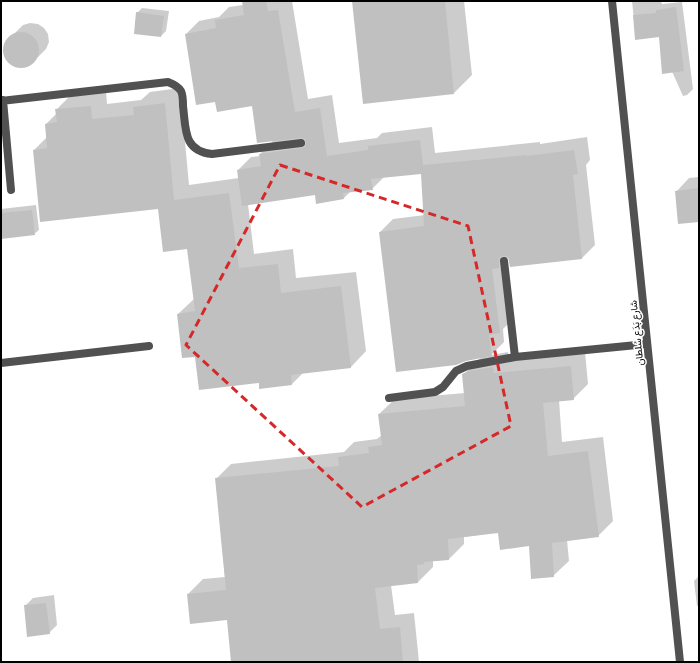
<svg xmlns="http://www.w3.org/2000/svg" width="700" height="663" viewBox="0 0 700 663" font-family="Manrope,Vazirmatn,sans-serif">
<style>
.shadow{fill:#0003}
.building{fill:#c0c0c0}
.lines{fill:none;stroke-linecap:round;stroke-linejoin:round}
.lane{stroke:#515151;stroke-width:8}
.street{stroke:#515151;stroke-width:8}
.marked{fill:none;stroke:#d62828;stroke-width:3;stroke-dasharray:8 5;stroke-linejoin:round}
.labels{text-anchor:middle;stroke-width:3;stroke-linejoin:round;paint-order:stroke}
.street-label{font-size:10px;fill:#000;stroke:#fff}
</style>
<rect width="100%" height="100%" fill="#fff"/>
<path class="shadow" d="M 243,1 L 292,1 L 308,99 L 332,95 L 339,143 L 377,138 L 382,133 L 432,127 L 435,153 L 540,142 L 540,144 L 587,137 L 590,160 L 586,165 L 595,245 L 582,258 L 509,257 L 505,261 L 513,319 L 503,329 L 504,342 L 491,355 L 508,352 L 509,359 L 585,352 L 588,384 L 573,399 L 559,400 L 562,442 L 603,437 L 613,521 L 598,536 L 567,540 L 569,561 L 553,576 L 530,545 L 499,532 L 464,537 L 464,544 L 449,559 L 433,561 L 433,567 L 418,582 L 391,585 L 395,615 L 414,613 L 419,662 L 232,662 L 228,619 L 188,594 L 203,579 L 225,577 L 216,479 L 231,464 L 344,452 L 354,442 L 377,439 L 382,435 L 379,414 L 395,399 L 465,393 L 463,375 L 479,359 L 483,357 L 380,232 L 393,219 L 425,215 L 422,172 L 384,177 L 372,189 L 351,191 L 344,198 L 316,194 L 248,204 L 254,254 L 293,249 L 296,278 L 356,272 L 366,351 L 351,367 L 303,373 L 292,384 L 259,382 L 196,356 L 178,314 L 194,299 L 188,248 L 159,208 L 34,150 L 47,137 L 46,124 L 57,113 L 56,110 L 72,94 L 106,91 L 107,104 L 141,100 L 150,92 L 180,88 L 189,185 L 239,178 L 238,170 L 251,157 L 260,156 L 260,154 L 274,140 L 253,105 L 216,101 L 186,34 L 199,21 L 219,17 L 229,7 L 243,5 Z
M 353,1 L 464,1 L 472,75 L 454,93 Z
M 632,1 L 661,1 L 662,4 L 682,2 L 693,89 L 687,95 L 683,96 L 661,47 L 660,36 L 636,39 Z
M 142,8 L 169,11 L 166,31 L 161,36 L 137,13 Z
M 30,23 L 38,24 L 44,28 L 48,34 L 49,42 L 46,49 L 30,65 L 23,67 L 16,67 L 9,62 L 5,56 L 4,48 L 7,41 L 23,25 Z
M 699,177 L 699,221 L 676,192 L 689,178 Z
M 36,205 L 39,230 L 34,234 L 1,238 L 1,209 Z
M 699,576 L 699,606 L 697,606 L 694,581 Z
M 54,595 L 57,625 L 49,633 L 25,606 L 33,598 Z"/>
<path class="building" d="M 242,1 L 266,1 L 268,11 L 278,10 L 295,112 L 320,108 L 327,156 L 368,150 L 368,146 L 420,140 L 423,165 L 527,155 L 527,156 L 574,150 L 578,174 L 573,175 L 582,259 L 510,267 L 508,257 L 504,256 L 500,257 L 499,261 L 499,268 L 492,269 L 500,333 L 489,335 L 492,356 L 466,361 L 456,365 L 396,372 L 379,232 L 424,226 L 421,174 L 371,179 L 373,190 L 343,193 L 344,199 L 316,204 L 315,195 L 242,206 L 237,170 L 261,166 L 259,154 L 302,148 L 305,147 L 306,143 L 305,139 L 300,138 L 257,143 L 252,106 L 217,112 L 215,102 L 196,105 L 185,34 L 216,28 L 215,20 L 244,15 Z
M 352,1 L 445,1 L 454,94 L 363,104 Z
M 676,7 L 684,71 L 662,74 L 659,37 L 635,40 L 633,15 L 656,13 L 656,10 Z
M 136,12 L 164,16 L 161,37 L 134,34 Z
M3 50a18 18 0 1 1 36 0a18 18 0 1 1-36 0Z
M 165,103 L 174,200 L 229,193 L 239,268 L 278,264 L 281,293 L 341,286 L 351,368 L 291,375 L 292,385 L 259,389 L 259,383 L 199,390 L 195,357 L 182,358 L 177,314 L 195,311 L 187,249 L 163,252 L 158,209 L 40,222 L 33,150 L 47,148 L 45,124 L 57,122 L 55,109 L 91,106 L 92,119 L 134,115 L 133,107 Z
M 699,188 L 699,222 L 678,224 L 675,191 Z
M 32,210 L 35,235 L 1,239 L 1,213 Z
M 571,366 L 574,400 L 543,403 L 548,456 L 588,451 L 599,537 L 552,543 L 554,577 L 531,579 L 529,546 L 500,550 L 498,533 L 448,539 L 449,560 L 424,562 L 424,564 L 417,565 L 418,583 L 375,588 L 380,629 L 400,627 L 403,662 L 231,662 L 227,620 L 190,624 L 187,594 L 226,590 L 215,478 L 339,466 L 338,457 L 369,453 L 368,447 L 382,445 L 378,414 L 465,406 L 462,374 L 469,371 L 493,367 L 494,373 Z
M 46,603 L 50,634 L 27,637 L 24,605 Z"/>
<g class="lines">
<path class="lane" d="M 3,100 L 11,190
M 1,101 L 168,82 C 173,84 178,86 181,91 C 183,95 183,102 183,106 C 186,129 183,151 212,154 L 301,143
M 504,261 L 515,357
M 1,363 L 149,346
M 389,398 L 435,392 L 443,387 L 456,371 L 467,366 L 515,357 L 647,344"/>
<path class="street" d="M 612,1 L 680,662"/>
</g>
<path class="marked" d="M 280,165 L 468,226 L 511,426 L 362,507 L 186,345 Z"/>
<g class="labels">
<g class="street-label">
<text transform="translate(636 333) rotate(-96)" y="4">شارع بَدَع سُلطان</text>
</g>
</g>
<rect width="700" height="663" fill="none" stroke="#000000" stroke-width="4"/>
</svg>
